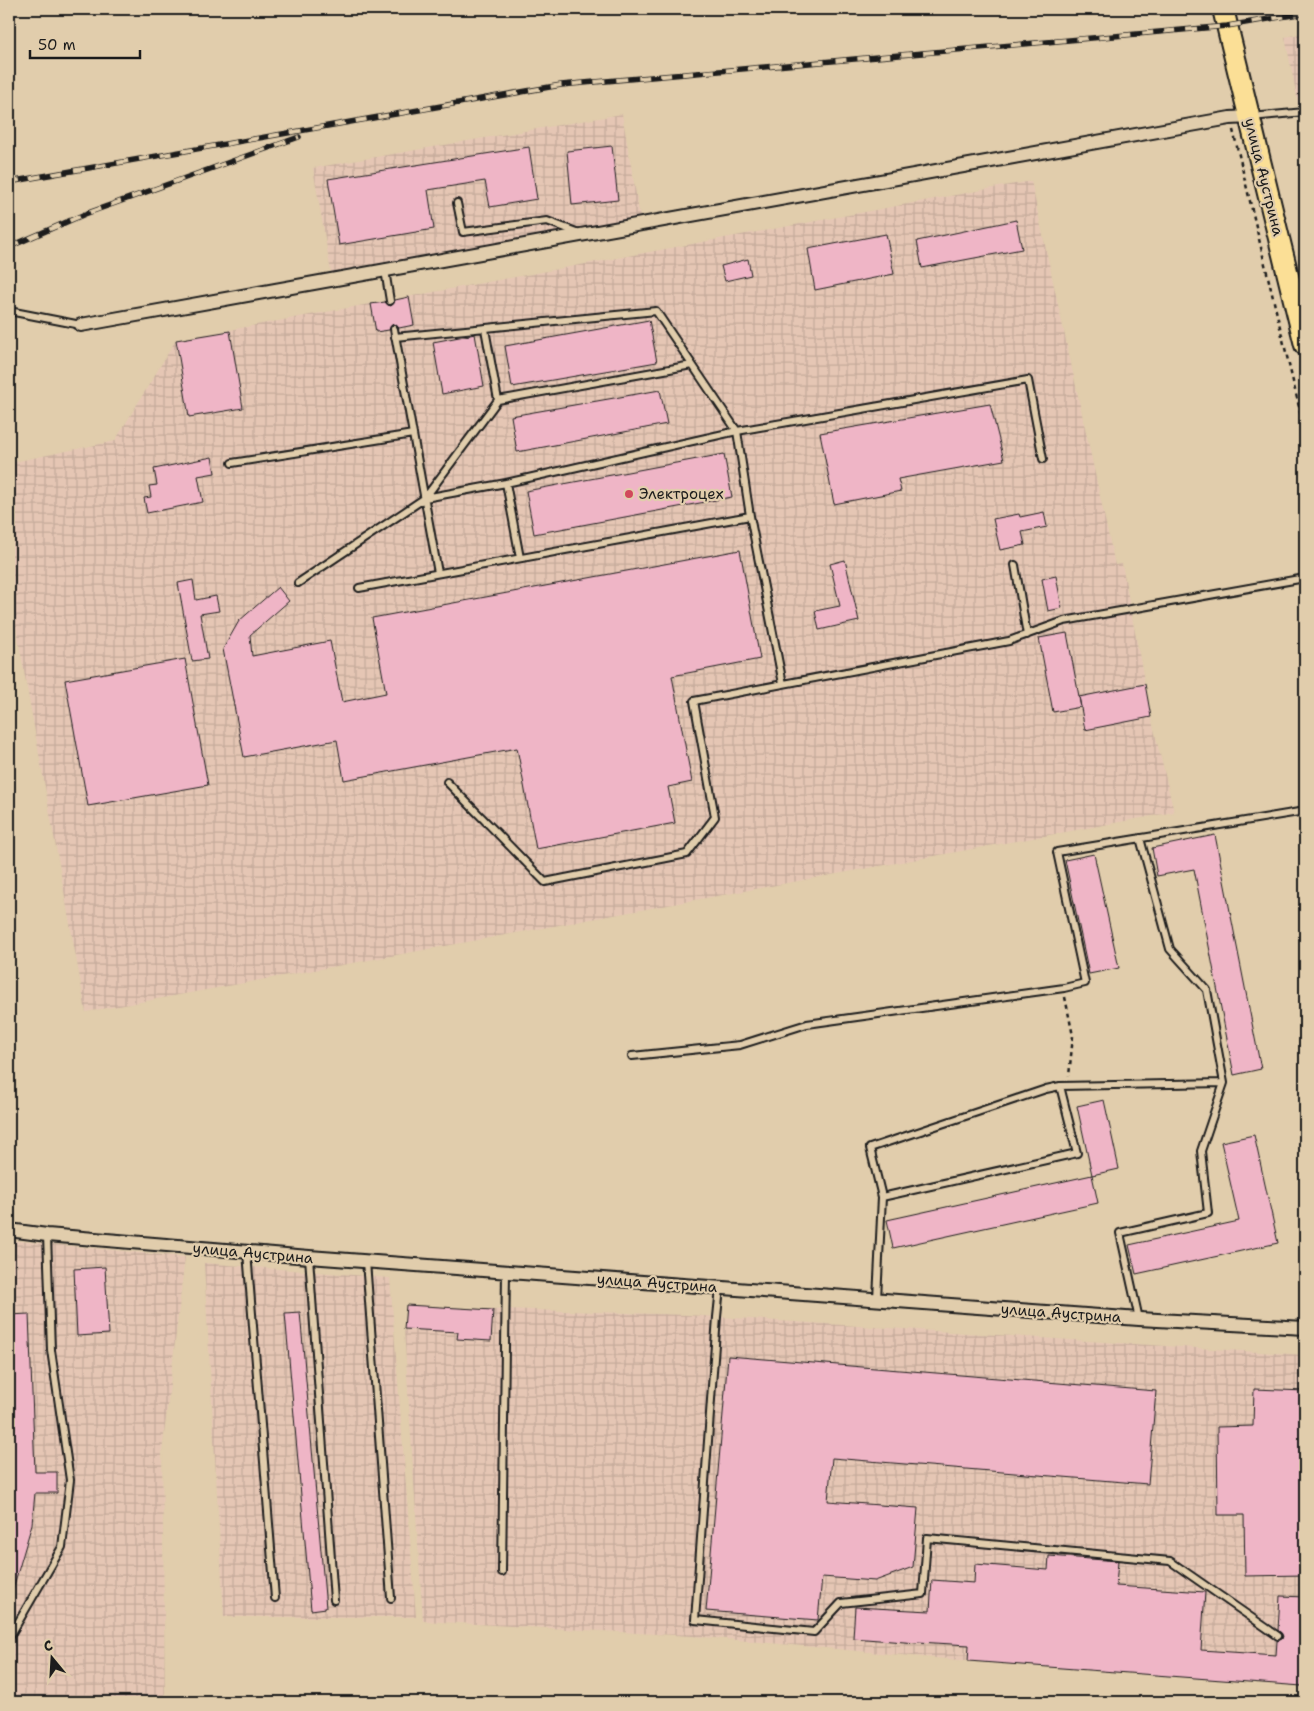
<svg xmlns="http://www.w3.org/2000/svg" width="1314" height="1711" viewBox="0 0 1314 1711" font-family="'Shantell Sans',sans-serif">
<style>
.industrial{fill:url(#industrial-grid)}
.building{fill:#efb5c6;stroke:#1c1c1c}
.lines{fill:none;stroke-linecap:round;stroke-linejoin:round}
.service-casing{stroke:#1c1c1c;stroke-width:10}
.minor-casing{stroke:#1c1c1c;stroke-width:16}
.primary-casing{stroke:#1c1c1c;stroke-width:24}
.path{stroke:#1c1c1c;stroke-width:2.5;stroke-dasharray:4 4;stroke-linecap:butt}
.service{stroke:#e1cdac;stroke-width:6}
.minor{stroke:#e1cdac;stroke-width:12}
.primary{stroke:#fbdf96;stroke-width:20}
.rail-casing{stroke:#1c1c1c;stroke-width:5.5}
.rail{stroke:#e1cdac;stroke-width:4;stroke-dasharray:11;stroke-linecap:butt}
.poi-dot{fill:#d1495b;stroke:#e1cdac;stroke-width:2}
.labels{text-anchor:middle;stroke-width:4.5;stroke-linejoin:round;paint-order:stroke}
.street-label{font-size:15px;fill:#1c1c1c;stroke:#e1cdac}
.poi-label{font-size:15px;fill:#1c1c1c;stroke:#e1cdac;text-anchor:start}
</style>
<defs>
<pattern id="industrial-grid" width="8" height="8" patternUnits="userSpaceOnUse" patternTransform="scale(1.25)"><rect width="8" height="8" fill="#e5c6b4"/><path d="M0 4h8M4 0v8" fill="none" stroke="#c4aa9a"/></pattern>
</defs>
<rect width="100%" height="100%" fill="#e1cdac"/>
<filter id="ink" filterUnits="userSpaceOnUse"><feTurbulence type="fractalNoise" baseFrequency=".02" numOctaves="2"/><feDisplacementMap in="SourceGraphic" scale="10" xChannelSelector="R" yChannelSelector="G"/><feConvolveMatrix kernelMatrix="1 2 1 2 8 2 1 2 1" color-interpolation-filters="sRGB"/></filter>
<g filter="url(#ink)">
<path class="industrial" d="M 1305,33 L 1305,138 L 1285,37 Z
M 622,114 L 640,217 L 331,272 L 313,168 Z
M 1031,181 L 1115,565 L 1122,564 L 1151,717 L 1174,812 L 86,1012 L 9,589 L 9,463 L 115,441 L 176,340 Z
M 9,1240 L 185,1257 L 162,1452 L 165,1702 L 9,1702 Z
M 204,1263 L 390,1278 L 416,1617 L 224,1617 Z
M 406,1305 L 493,1310 L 505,1309 L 687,1315 L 1305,1355 L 1305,1633 L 1302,1686 L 968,1661 L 692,1636 L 423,1621 L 404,1329 Z"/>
<path class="building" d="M 612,146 L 618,200 L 572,205 L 567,151 Z
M 529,147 L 537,199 L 490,207 L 485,181 L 428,190 L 434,229 L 339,245 L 328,179 Z
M 1016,220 L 1022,249 L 922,268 L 917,241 Z
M 886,234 L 894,274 L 815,290 L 808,249 Z
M 748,259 L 751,275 L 725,281 L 721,266 Z
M 409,297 L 414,325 L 399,328 L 396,325 L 393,324 L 389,330 L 376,332 L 371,304 L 385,302 L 388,305 L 391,306 L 394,303 L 395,300 Z
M 649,320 L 657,362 L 512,387 L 505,346 Z
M 230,331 L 243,408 L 189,417 L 176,340 Z
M 475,334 L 484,386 L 442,394 L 433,342 Z
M 660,390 L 667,424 L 517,452 L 511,416 Z
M 990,404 L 1004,460 L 898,479 L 901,491 L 834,504 L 820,433 Z
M 724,454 L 732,497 L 534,534 L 526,491 Z
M 212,457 L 215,473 L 198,476 L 203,502 L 147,513 L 144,498 L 151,497 L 149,486 L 157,485 L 154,469 Z
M 1044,512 L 1047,527 L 1022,532 L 1025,545 L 1000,550 L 993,519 L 1019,514 L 1020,517 Z
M 740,550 L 760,659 L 672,676 L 692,782 L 668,787 L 675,823 L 536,849 L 517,748 L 344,780 L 337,740 L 244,757 L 223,649 L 239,621 L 278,587 L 289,601 L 250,635 L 252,656 L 330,641 L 342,702 L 386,693 L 372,618 Z
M 845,560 L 859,621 L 819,630 L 815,611 L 840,606 L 830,564 Z
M 1056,576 L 1062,608 L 1048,611 L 1042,579 Z
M 193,580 L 196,600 L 216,596 L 219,611 L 200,614 L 208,659 L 192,661 L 178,583 Z
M 1067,633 L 1081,707 L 1053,712 L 1039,638 Z
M 185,659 L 208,785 L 88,806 L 65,680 Z
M 1145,684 L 1151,717 L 1085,730 L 1079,697 Z
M 1215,835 L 1261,1069 L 1234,1075 L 1194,869 L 1157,876 L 1152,848 Z
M 1094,854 L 1119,968 L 1089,974 L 1065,860 Z
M 1104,1100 L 1119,1169 L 1092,1175 L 1077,1106 Z
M 1254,1135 L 1278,1243 L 1136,1274 L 1129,1245 L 1239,1221 L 1221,1142 Z
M 1092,1175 L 1098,1203 L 893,1248 L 887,1220 Z
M 105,1267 L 109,1334 L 77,1336 L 74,1269 Z
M 406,1305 L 493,1310 L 491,1341 L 457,1339 L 458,1332 L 404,1329 Z
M 300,1312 L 326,1608 L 311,1610 L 285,1313 Z
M 29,1314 L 35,1472 L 57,1472 L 57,1493 L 35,1493 L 32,1524 L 12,1592 L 9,1592 L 9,1315 Z
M 728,1356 L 1156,1391 L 1148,1484 L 832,1458 L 828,1501 L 918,1508 L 913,1567 L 875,1581 L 822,1577 L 818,1620 L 706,1611 Z
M 1254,1389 L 1305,1391 L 1305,1575 L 1245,1576 L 1244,1515 L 1218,1515 L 1217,1427 L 1253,1426 Z
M 1049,1556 L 1118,1561 L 1116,1586 L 1205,1592 L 1201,1650 L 1276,1655 L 1277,1641 L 1282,1639 L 1283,1636 L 1278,1630 L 1280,1596 L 1305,1597 L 1302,1686 L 968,1661 L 969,1645 L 918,1642 L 917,1643 L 853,1638 L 855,1607 L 930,1611 L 932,1580 L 974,1583 L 975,1564 L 1048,1570 Z"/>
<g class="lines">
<g class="service-casing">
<path id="service" d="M 1251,117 L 1305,112
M 457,203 L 463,232 L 547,221 L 579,233
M 385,270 L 390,301
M 9,311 L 81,325
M 394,329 L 438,573
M 485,329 L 498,400 L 692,365
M 395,337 L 656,311 L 737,431 L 506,483 L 520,558
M 232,463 L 413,434
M 425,498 L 498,400
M 750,516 L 737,431 L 1028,380 L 1043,459
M 1015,565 L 1027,635
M 298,583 L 425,498 L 506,483
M 359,588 L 750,516 L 783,684
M 447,782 L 545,882 L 687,854 L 715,817 L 694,701 L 1009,641 L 1064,621 L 1305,578
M 632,1056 L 740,1045 L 807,1024 L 1064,988 L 1085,983 L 1057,852 L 1305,811
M 882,1197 L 1077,1153 L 1060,1086
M 247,1252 L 275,1598
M 309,1257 L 334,1600
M 366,1261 L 391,1598
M 720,1288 L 717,1317 L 695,1620 L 814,1632 L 841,1603 L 923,1594 L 927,1538 L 1170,1561 L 1278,1636
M 877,1299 L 882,1197 L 870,1148 L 1046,1089 L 1060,1086 L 1224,1083
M 1139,1319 L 1120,1233 L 1208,1213 L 1201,1151 L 1224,1083 L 1207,990 L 1170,949 L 1140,838
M 502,1572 L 506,1272
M 9,1638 L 62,1547 L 70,1480 L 51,1350 L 47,1235"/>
</g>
<g class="minor-casing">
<path id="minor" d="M 81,325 L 1230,118 L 1250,117
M 9,1230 L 47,1235 L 309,1257 L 1139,1319 L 1305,1328"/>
</g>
<g class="primary-casing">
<path id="primary" d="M 1223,9 L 1305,345"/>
</g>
<path class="path" d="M 1233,130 L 1305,432
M 1065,997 L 1073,1036 L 1069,1076"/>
<use href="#service" class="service"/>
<use href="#minor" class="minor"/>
<use href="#primary" class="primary"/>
<g class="rail-casing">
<path id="rail" d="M 9,182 L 561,85 L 1227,26 L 1305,13
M 9,247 L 85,214 L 299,137"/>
</g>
<use href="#rail" class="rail"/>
</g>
</g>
<circle class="poi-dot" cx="629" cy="494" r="5"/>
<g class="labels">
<g class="street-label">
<text transform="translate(1264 177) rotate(76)" y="5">улица Аустрина</text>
<text transform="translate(253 1253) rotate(5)" y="5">улица Аустрина</text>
<text transform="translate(657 1283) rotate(4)" y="5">улица Аустрина</text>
<text transform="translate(1061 1313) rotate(4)" y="5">улица Аустрина</text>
</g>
<g class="poi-label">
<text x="639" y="499">Электроцех</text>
</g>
</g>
<rect width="1314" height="1711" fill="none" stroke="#e1cdac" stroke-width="30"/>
<rect x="15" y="15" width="1284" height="1681" fill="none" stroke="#1c1c1c" stroke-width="2" filter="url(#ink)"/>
<g transform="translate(52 1658) rotate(342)" stroke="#e1cdac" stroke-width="4" paint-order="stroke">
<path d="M0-4L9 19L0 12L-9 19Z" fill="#1c1c1c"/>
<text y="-8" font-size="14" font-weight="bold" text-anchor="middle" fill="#1c1c1c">С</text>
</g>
<path d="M30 50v8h110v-8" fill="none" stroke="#1c1c1c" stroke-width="2.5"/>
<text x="38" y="50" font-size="15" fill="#1c1c1c" stroke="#e1cdac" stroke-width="4" paint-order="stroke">50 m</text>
</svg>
